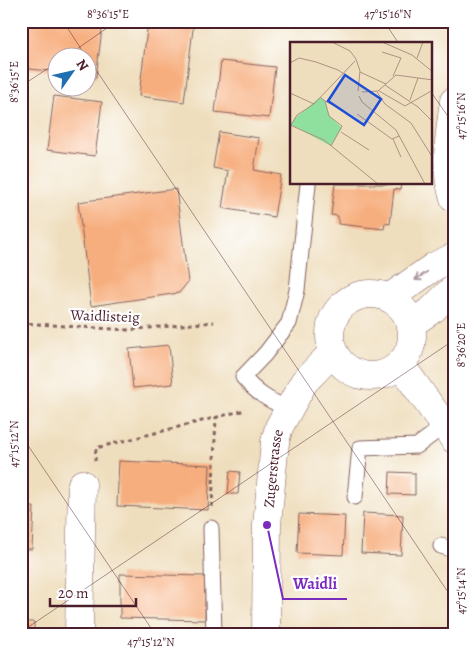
<svg xmlns="http://www.w3.org/2000/svg" width="475" height="655" viewBox="0 0 475 655" font-family="Alegreya,serif">
<style>
.building{fill:#f7ae7e}
.lines{fill:none;stroke-linecap:round;stroke-linejoin:round}
.service-casing{stroke:#84625e;stroke-width:17}
.minor-casing{stroke:#84625e;stroke-width:29}
.secondary-casing{stroke:#84625e;stroke-width:29}
.path{stroke:#84625e;stroke-width:3;stroke-dasharray:4 4;stroke-linecap:butt}
.service{stroke:#fff;stroke-width:15}
.minor{stroke:#fff;stroke-width:28}
.secondary{stroke:#fff;stroke-width:28}
.oneway{stroke:#ae9aa0}
.ticks{fill:none;stroke:#4a1f2b;stroke-width:1;stroke-opacity:0.45}
.labels{text-anchor:middle;stroke-width:4.5;stroke-linejoin:round;paint-order:stroke}
.street-label{font-size:15px;fill:#4a1f2b;stroke:#fff}
.inset-road{fill:none;stroke:#ad9283;stroke-width:1}
.view{fill:#1d4ed8;fill-opacity:0.15;stroke:#1d4ed8;stroke-width:2.5}
.inset-edge{fill:none;stroke:#4a1f2b;stroke-width:2.5}
.leader{fill:none;stroke:#7b2cbf;stroke-width:2}
.callout-dot{fill:#7b2cbf;stroke:#fff;stroke-width:2}
.callout-label{font-size:16px;text-anchor:middle;font-weight:bold;fill:#7b2cbf;stroke:#fff;stroke-width:4.5;stroke-linejoin:round;paint-order:stroke}
.neatline{fill:none;stroke:#4a1f2b;stroke-width:2}
.ticks-label{font-size:12px;text-anchor:middle;fill:#4a1f2b}
</style>
<rect width="100%" height="100%" fill="#fff"/>
<filter id="ink" filterUnits="userSpaceOnUse"><feTurbulence type="fractalNoise" baseFrequency=".02" numOctaves="2"/><feDisplacementMap in="SourceGraphic" scale="10" xChannelSelector="R" yChannelSelector="G"/><feConvolveMatrix kernelMatrix="1 2 1 2 8 2 1 2 1" color-interpolation-filters="sRGB"/></filter>
<filter id="wash" filterUnits="userSpaceOnUse"><feTurbulence type="fractalNoise" baseFrequency=".0096" numOctaves="4" result="noise"/><feDisplacementMap in="SourceGraphic" scale="20" xChannelSelector="R" yChannelSelector="G"/><feGaussianBlur stdDeviation="1.12" result="paint"/><feColorMatrix in="noise" values="0 0 0 0 0 0 0 0 0 0 0 0 0 0 0 0 0 1.4 0 .05"/><feComposite in="paint" operator="in"/></filter>
<g filter="url(#wash)">
<rect width="100%" height="100%" fill="#efdebd"/>
<g id="blocks">
<path class="building" d="M 21,21 L 103,21 L 96,77 L 88,76 L 88,58 L 58,58 L 58,72 L 21,68 Z
M 148,21 L 194,21 L 184,102 L 139,96 Z
M 221,61 L 275,67 L 269,118 L 215,112 Z
M 54,96 L 102,102 L 95,156 L 47,150 Z
M 219,132 L 259,138 L 254,170 L 281,175 L 274,217 L 222,208 L 228,171 L 213,168 Z
M 335,184 L 401,184 L 400,190 L 394,189 L 390,224 L 385,223 L 384,229 L 338,224 L 338,216 L 331,215 Z
M 176,189 L 188,282 L 179,293 L 91,306 L 78,202 Z
M 169,345 L 173,384 L 133,388 L 129,349 Z
M 119,461 L 210,465 L 208,510 L 117,506 Z
M 230,471 L 240,472 L 238,494 L 228,494 Z
M 390,472 L 415,473 L 415,495 L 389,494 Z
M 21,507 L 34,507 L 32,549 L 21,549 Z
M 363,513 L 403,515 L 401,555 L 361,553 Z
M 299,514 L 345,516 L 343,555 L 297,553 Z
M 120,574 L 205,576 L 205,620 L 120,618 Z
M 21,622 L 34,622 L 34,634 L 21,634 Z"/>
</g>
</g>
<g filter="url(#ink)">
<use href="#blocks" fill-opacity="0" stroke="#84625e" stroke-width="1"/>
<g class="lines">
<g class="service-casing">
<path id="service" d="M 288,409 C 269,400 257,394 243,377 L 265,354 L 289,323 L 297,290 L 308,184
M 355,497 L 360,448 L 417,446 L 445,425
M 211,528 L 214,634
M 441,546 L 454,550"/>
</g>
<g class="minor-casing">
<path id="minor" d="M 454,101 C 450,133 443,166 454,198
M 79,634 L 82,484"/>
</g>
<g class="secondary-casing">
<g id="secondary">
<circle cx="371" cy="335" r="41"/>
<path d="M 389,298 L 435,266 L 454,257"/>
<path d="M 411,324 L 433,309 L 454,288"/>
<path d="M 400,364 L 454,439"/>
<path id="s1" d="M 266,634 L 267,525 L 275,442 L 279,427 L 304,382 L 333,352"/>
</g>
</g>
<path class="path" d="M 21,323 L 127,330 L 214,322
M 95,461 L 96,448 L 245,410
M 212,507 L 216,417"/>
<use href="#service" class="service"/>
<use href="#minor" class="minor"/>
<use href="#secondary" class="secondary"/>
</g>
<defs><path id="oneway-shaft" d="M-6 0H5M1.5-3L5.5 0L1.5 3" fill="none" stroke-width="1.6" stroke-linecap="round" stroke-linejoin="round" transform="scale(1.25)"/></defs>
<use class="oneway" href="#oneway-shaft" transform="translate(421 276) rotate(145)"/>
</g>
<path class="ticks" d="M 63,21 L 87,58M 384,21 L 399,44M 64,58 L 117,21M 88,58 L 454,601M 21,86 L 58,62M 431,92 L 454,125M 21,435 L 155,634M 21,632 L 454,340"/>
<g class="labels">
<g class="street-label">
<text transform="translate(105 316) rotate(2)" y="5">Waidlisteig</text>
<text dy="5" stroke="none"><textPath href="#s1" startOffset="166">Zugerstrasse</textPath></text>
</g>
</g>
<g transform="translate(290 42)">
<rect width="142" height="142" fill="#efdebd"/>
<path d="M 30,55 L 35,59 L 39,73 L 52,86 L 41,104 L 1,83 L 4,77 Z" fill="#8fdf9e"/>
<path class="inset-road" d="M 42,0 L 60,9 L 66,17 L 70,29 L 68,49M 92,0 L 122,13 L 143,30M 92,10 L 111,16 L 103,34M 127,16 L 133,0M 0,21 L 9,16 L 26,20 L 48,28 L 69,42M 70,30 L 96,42M 95,43 L 128,65 L 143,80M 89,49 L 115,64 L 143,48M 72,50 L 88,49 L 106,33 L 143,38M 87,50 L 95,62 L 121,81 L 143,116M 0,51 L 24,62M 69,54 L 72,60 L 106,88 L 135,142M 30,55 L 35,59 L 39,74 L 52,84 L 41,104M 120,58 L 128,36M 35,59 L 52,68M 67,72 L 102,97 L 109,94M 0,83 L 34,98 L 88,142M 1,83 L 7,73 L 24,62 L 65,19M 51,90 L 79,108M 103,97 L 111,115"/>
<path class="view" d="M 55,33 L 91,57 L 74,83 L 38,59 Z"/>
<rect width="142" height="142" class="inset-edge"/>
</g>
<path class="leader" d="M267 525L283 599H347"/>
<circle class="callout-dot" cx="267" cy="525" r="5"/>
<g class="callout-label">
<text x="315" y="589">Waidli</text>
</g>
<rect width="475" height="655" fill="none" stroke="#fff" stroke-width="55"/>
<g transform="translate(72 72) rotate(56)"><circle r="24" fill="#ffffff" stroke="#b7a5aa"/>
<path d="M0-4L9 19L0 12L-9 19Z" fill="#1f6fb2"/>
<text y="-8" font-size="14" font-weight="bold" text-anchor="middle" fill="#4a1f2b">N</text>
</g>
<path d="M50 598v8h86v-8" fill="none" stroke="#4a1f2b" stroke-width="2.5"/>
<text x="58" y="598" font-size="15" fill="#4a1f2b" stroke="#ffffff" stroke-width="4" paint-order="stroke">20 m</text>
<rect x="28" y="28" width="420" height="600" class="neatline"/>
<g class="ticks-label">
<text x="108" y="18">8°36'15"E</text>
<text x="388" y="18">47°15'16"N</text>
<text transform="translate(14 82) rotate(-90)" y="4">8°36'15"E</text>
<text transform="translate(461 116) rotate(-90)" y="4">47°15'16"N</text>
<text transform="translate(461 345) rotate(-90)" y="4">8°36'20"E</text>
<text transform="translate(14 444) rotate(-90)" y="4">47°15'12"N</text>
<text transform="translate(461 591) rotate(-90)" y="4">47°15'14"N</text>
<text x="151" y="646">47°15'12"N</text>
</g>
</svg>
